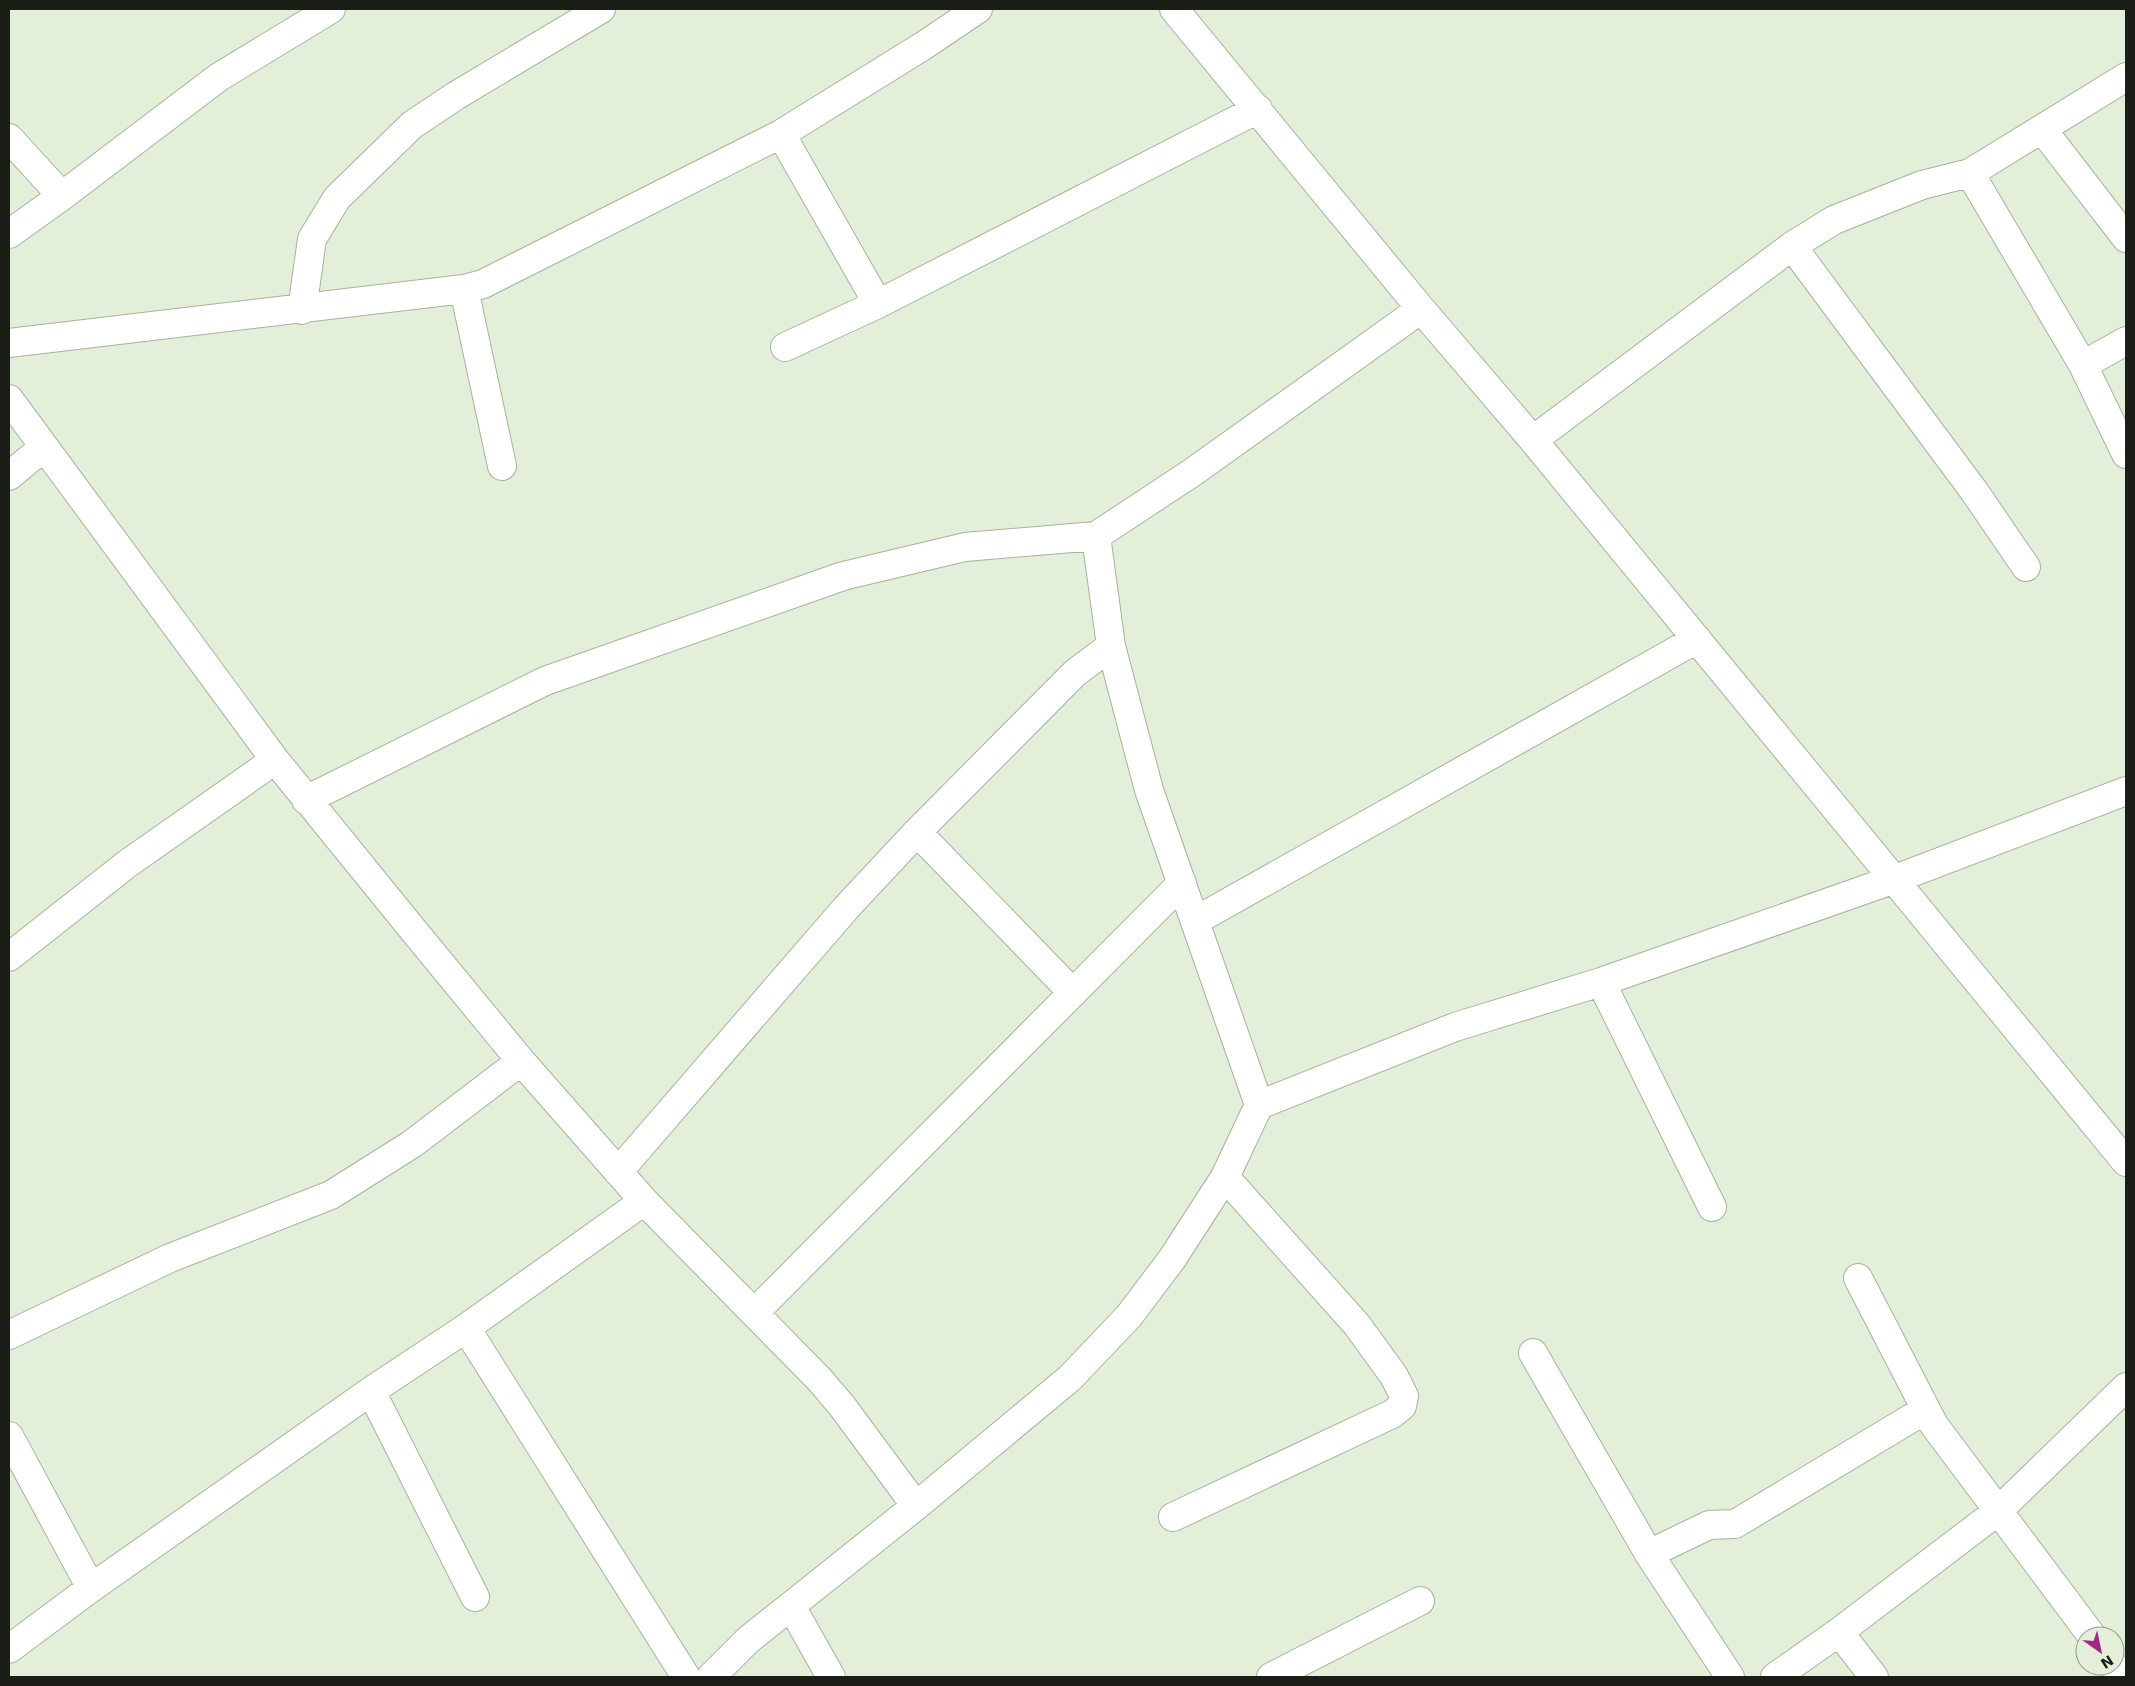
<svg xmlns="http://www.w3.org/2000/svg" width="2135" height="1686" viewBox="0 0 2135 1686" font-family="'DejaVu Sans',sans-serif">
<style>
.lines{fill:none;stroke-linecap:round;stroke-linejoin:round}
.minor-casing{stroke:#a7b29d;stroke-width:30}
.minor{stroke:#fff;stroke-width:28}
</style>
<rect width="100%" height="100%" fill="#e4efd9"/>
<g class="lines">
<g class="minor-casing">
<path id="minor" d="M 1174,9 L 1421,309 L 1533,440 L 2126,1162
M 2042,129 L 2126,238
M 781,134 L 878,304
M 9,138 L 62,196
M 1970,173 L 2083,365 L 2126,454
M 9,234 L 62,196 L 219,77 L 331,9
M 1792,246 L 1974,491 L 2026,567
M 464,289 L 502,466
M 302,310 L 312,239 L 337,198 L 412,125 L 457,95 L 601,9
M 9,343 C 160,325 312,308 464,289 L 483,284 L 781,134 L 923,46 L 978,9
M 785,347 L 878,304 L 1258,109
M 2083,365 L 2126,341
M 9,399 L 275,760 L 414,931 L 521,1061 L 644,1201 L 819,1379 L 842,1406 L 916,1506
M 1533,440 L 1792,246 L 1834,220 L 1922,185 L 1970,173 L 2126,77
M 9,476 L 44,447
M 306,800 L 545,681 L 843,576 L 965,547 L 1096,536
M 917,832 L 1073,993
M 1195,921 L 1697,639
M 9,957 L 127,864 L 275,760
M 1601,982 L 1712,1207
M 1259,1105 L 1455,1027 L 1601,982 L 1895,879 L 2126,791
M 618,1172 L 846,908 L 917,832 L 1075,673 L 1111,646 L 1096,536 L 1193,472 L 1421,309
M 1858,1278 L 1934,1425 L 2092,1636
M 755,1312 L 1182,883
M 466,1328 L 686,1677
M 9,1335 L 170,1258 L 331,1195 L 412,1144 L 521,1061
M 1533,1353 L 1649,1554 L 1730,1677
M 371,1391 L 475,1597
M 9,1436 L 91,1588
M 1173,1517 L 1392,1414 L 1402,1406 L 1404,1396 L 1394,1376 L 1357,1325 L 1225,1177
M 1649,1554 L 1709,1525 L 1735,1524 L 1925,1410
M 791,1606 L 831,1677
M 1839,1632 L 1874,1677
M 9,1649 L 91,1588 L 371,1391 L 466,1328 L 644,1201
M 2114,1666 L 2122,1677
M 711,1677 L 748,1640 L 916,1506 L 1070,1378 L 1129,1316 L 1172,1259 L 1225,1177 L 1259,1105 L 1149,790 L 1111,646
M 1271,1677 L 1420,1601
M 1775,1677 L 1839,1632 L 1998,1511 L 2126,1387"/>
</g>
<use href="#minor" class="minor"/>
</g>
<rect width="2135" height="1686" fill="none" stroke="#1a1e16" stroke-width="20"/>
<g transform="translate(2100 1651) rotate(147)"><circle r="24" fill="#e4efd9" stroke="#939b8b"/>
<path d="M0-4L9 19L0 12L-9 19Z" fill="#a02a83"/>
<text y="-8" font-size="14" font-weight="bold" text-anchor="middle" fill="#1a1e16">N</text>
</g>
</svg>
